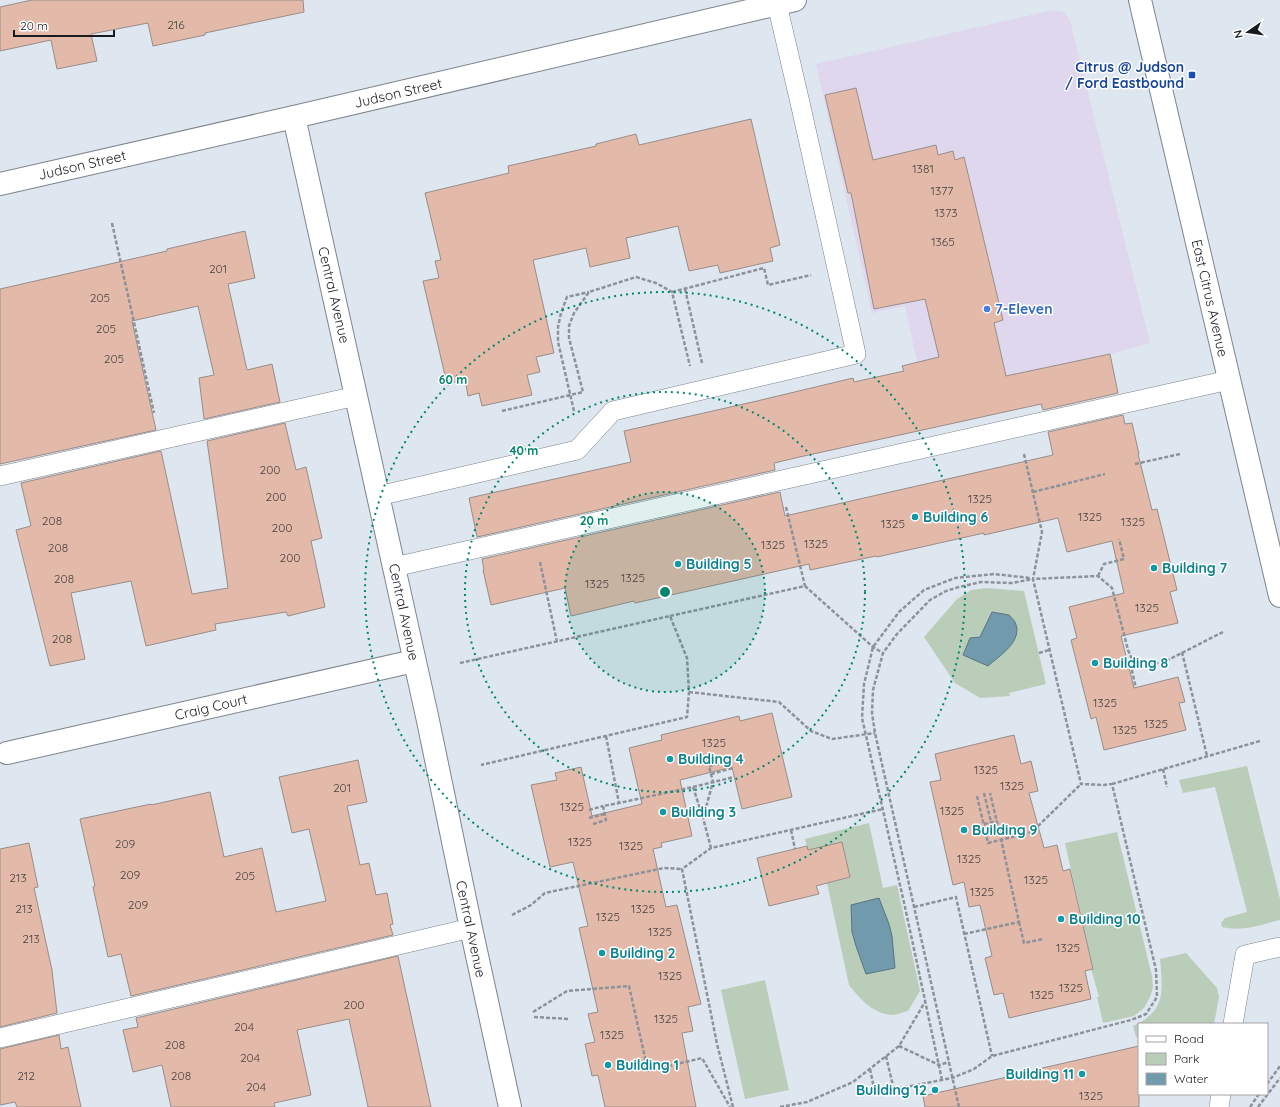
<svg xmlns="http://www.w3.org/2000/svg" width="1280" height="1107" viewBox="0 0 1280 1107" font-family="Quicksand,sans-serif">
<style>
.commercial{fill:#ded7ed}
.green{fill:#bacdb9}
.water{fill:#719bad;stroke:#567582}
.building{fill:#e3baa9;stroke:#988d88}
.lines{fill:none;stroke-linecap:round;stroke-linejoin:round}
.lane-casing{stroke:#7d848d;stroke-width:20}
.street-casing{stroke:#7d848d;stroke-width:24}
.secondary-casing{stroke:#7d848d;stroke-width:24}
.path{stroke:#8c929a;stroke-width:2.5;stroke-dasharray:4 2;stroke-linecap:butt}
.lane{stroke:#fff;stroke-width:19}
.street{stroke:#fff;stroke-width:22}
.secondary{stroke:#fff;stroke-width:22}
.ring{fill:none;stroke:#00876c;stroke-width:2;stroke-dasharray:2 4}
.transit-dot{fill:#1a4fb4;stroke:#fff;stroke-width:1.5}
.shop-dot{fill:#3f7fe0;stroke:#fff;stroke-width:1.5}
.culture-dot{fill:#0f9aa8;stroke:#fff;stroke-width:1.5}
.labels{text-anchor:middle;stroke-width:3;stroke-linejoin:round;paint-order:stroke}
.number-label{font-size:12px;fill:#4b4341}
.transit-label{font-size:14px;font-weight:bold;fill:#164399;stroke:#fff;text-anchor:end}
.street-label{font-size:14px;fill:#181b1e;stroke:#fff}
.shop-label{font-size:14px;font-weight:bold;fill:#366cbe;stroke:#fff;text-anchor:start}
.culture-label{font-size:14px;font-weight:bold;fill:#0d838f;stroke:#fff;text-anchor:start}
.centre{fill:#00876c;stroke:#fff;stroke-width:2}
.ring-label{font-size:12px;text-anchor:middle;font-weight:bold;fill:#00876c;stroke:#fff;stroke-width:3;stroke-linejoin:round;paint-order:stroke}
</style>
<rect width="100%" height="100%" fill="#dee6f0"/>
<path class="commercial" d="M 1053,10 L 1064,12 L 1070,20 L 1150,343 L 1110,354 L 924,394 L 905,306 L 872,313 L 816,64 Z"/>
<path class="green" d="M 986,588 L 1024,591 L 1046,684 L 1009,693 L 1010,696 L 980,698 L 955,683 L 924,637 L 957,599 L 971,590 Z
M 1247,766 L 1280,899 L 1280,920 C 1259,925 1244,932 1222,927 L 1221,923 L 1225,918 L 1247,912 L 1215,787 L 1183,793 L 1179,780 Z
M 869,823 L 883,888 L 897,885 L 920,991 L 908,1011 C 903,1012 897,1015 893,1015 C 873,1014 861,1000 849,985 L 827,883 L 816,886 L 805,839 Z
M 1117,832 L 1152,976 L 1153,988 L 1150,997 L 1144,1008 L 1134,1016 L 1103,1023 L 1097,997 L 1099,997 L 1091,969 L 1093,968 L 1065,843 Z
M 1186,953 L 1217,988 L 1219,997 L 1214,1024 L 1139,1024 L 1139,1036 L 1136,1037 L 1133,1026 C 1166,1011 1163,991 1160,959 Z
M 765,980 L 789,1090 L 745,1099 L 721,990 Z"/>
<path class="water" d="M 992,612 L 1009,615 C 1011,617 1014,620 1015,622 C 1024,641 999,656 988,666 L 963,655 L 970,638 L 980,637 Z
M 879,898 L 889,924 L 892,936 L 895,968 L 866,974 L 856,946 L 852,932 L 851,905 Z"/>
<path class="building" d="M 32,0 L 303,0 L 304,12 L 205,33 L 205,35 L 153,46 L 148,23 L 91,34 L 97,61 L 57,69 L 51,40 L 0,51 L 0,7 Z
M 856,88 L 873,160 L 936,145 L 938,155 L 953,151 L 955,160 L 964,157 L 1003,320 L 994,323 L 1006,376 L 1110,354 L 1118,393 L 1043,410 L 1041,404 L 804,456 L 774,463 L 775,470 L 477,537 L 469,498 L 631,462 L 624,431 L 757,401 L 853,378 L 854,382 L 904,371 L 902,366 L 939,357 L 925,299 L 874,309 L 851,193 L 848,193 L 825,95 Z
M 751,119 L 780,245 L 770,248 L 773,261 L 720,273 L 718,265 L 689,271 L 678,226 L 626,238 L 630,258 L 590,267 L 586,248 L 533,260 L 554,353 L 536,357 L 540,372 L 527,375 L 532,395 L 482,406 L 479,393 L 468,396 L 465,379 L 447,384 L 423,281 L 439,278 L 435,261 L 441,260 L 425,193 L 509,173 L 508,166 L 596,146 L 596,144 L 636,134 L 639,145 Z
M 245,231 L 255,278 L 228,284 L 247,370 L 272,364 L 280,402 L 204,419 L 199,378 L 214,375 L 198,306 L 132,321 L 156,430 L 0,464 L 0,289 L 167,251 L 167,249 Z
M 1123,415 L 1125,424 L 1132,423 L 1139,454 L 1138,454 L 1152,510 L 1157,509 L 1177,590 L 1170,592 L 1178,623 L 1121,636 L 1134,688 L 1178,677 L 1185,702 L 1179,703 L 1186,730 L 1104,750 L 1096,717 L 1091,719 L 1071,640 L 1077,638 L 1069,607 L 1124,593 L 1112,541 L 1067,552 L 1058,518 L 984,535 L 984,533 L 877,557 L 876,556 L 810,570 L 809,564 L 635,603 L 634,601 L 571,616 L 565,588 L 491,605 L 483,570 L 484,570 L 482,559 L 780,492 L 785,516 L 1053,455 L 1048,432 Z
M 285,423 L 296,470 L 306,467 L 322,538 L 311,541 L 325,607 L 288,616 L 286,612 L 215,624 L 216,630 L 146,646 L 131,581 L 71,593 L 85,659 L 50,666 L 16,530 L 31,526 L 21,483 L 161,451 L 192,594 L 228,588 L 207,441 Z
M 772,713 L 792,797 L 742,809 L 732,767 L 680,780 L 692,836 L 661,843 L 662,847 L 653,849 L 666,907 L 677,905 L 701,1004 L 688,1007 L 693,1031 L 682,1033 L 696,1107 L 605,1107 L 598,1075 L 592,1076 L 585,1044 L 595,1042 L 588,1014 L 598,1012 L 579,928 L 588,926 L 573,862 L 550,867 L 531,785 L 557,780 L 555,773 L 581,767 L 592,816 L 642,804 L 629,748 L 662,740 L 661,735 L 739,716 L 740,721 Z
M 1014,735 L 1021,764 L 1031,761 L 1038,791 L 1029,793 L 1044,848 L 1057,845 L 1063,871 L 1070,869 L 1093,969 L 1085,971 L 1091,999 L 1009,1018 L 1003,993 L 994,995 L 985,958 L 992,956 L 980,905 L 969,907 L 964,882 L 953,885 L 930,782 L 941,780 L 935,754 Z
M 358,760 L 367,802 L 347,806 L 360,865 L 369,863 L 376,895 L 387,893 L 393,924 L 390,925 L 393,935 L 131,996 L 121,954 L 108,957 L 93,887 L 95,886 L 80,819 L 151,804 L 151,805 L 210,792 L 224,857 L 262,848 L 276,912 L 326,901 L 309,829 L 292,833 L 279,777 Z
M 842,842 L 850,877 L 816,886 L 819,894 L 769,906 L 757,858 L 807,846 L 808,850 Z
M 29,843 L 38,887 L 34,888 L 52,970 L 57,1013 L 0,1027 L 0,849 Z
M 398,956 L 431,1107 L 368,1107 L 349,1019 L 297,1030 L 311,1095 L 274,1103 L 275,1107 L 171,1107 L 162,1065 L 133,1072 L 123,1030 L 138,1027 L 136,1018 Z
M 59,1035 L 61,1049 L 68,1047 L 81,1107 L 17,1107 L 15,1102 L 0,1105 L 0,1049 Z
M 1139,1046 L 1139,1107 L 925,1107 L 923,1096 L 1025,1073 L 1025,1072 Z"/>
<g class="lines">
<g class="lane-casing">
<path id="lane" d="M 0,476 L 356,396
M 378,496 L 577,450 L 613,411 L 856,354 L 801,107 L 777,4
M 394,567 L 1229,380
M 1233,1024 L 1245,955 L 1280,947
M 0,1038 L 471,928
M 1219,1107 L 1221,1094"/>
</g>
<g class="street-casing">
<path id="street" d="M 294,117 L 427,716 L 471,928 L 510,1107
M 7,753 L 414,661"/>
</g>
<g class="secondary-casing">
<path id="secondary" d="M 1140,0 L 1280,596
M 0,184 L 294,117 L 795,0"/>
</g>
<path class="path" d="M 112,223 L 154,413
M 685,289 L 702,363
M 672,292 L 764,268 L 768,285 L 811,275
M 502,411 L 583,392 L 569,338 L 569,326 L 574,313 L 589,292 L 636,277 L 656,283 L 672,292 L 690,366
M 574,411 L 558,342 L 558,327 L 561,313 L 567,297 L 589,292
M 1024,454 L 1042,532 L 1033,579
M 1135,464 L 1180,454
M 1033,492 L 1105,474
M 786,507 L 805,586
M 540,562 L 557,642
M 1098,576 L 1104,564 L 1124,559 L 1119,539
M 670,616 L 805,586 L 873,647 L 883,653
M 1182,652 L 1207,756
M 1039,653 L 1049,650
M 460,663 L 670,616 L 687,658 L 689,692 L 687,717 L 481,765
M 1134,664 L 1132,671 L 1136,688
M 689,692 L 779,702 L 811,731 L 832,739 L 875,733
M 606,736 L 619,803 L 693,787 L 703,818 L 711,848
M 1163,769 L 1167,787
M 711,774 L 733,768
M 1112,784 L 1260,741
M 693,787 L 734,777
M 984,793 L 991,822
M 977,796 L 988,843 L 1032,832 L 1081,784
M 589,810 L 603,806
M 589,818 L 605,814
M 703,818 L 713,782 L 709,766 L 730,761
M 593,824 L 606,820 L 603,806 L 619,803
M 984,824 L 997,821
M 791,830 L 795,849
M 914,907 L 956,897 L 992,1056
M 512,915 L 531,905 L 545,893 L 664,868 L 682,869
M 1019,922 L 1024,943 L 1043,939
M 964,934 L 1019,922 L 1001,839 L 990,793
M 533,1012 L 567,991 L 629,986 L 648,1071 L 702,1058 L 730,1107
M 534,1017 L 570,1019
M 899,1046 L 939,1065 L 949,1062
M 886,1056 L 894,1090
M 870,1069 L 875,1093 L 952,1078 L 974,1069 L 992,1056 L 1131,1020 L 1146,1014 L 1157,997 L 1156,970 L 1112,784 L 1104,785 L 1081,784 L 1033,579 L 1098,576 L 1112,588 L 1128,650 L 1134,664 L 1162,663 L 1223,632
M 942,1080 L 905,907 L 862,718 L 864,684 L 873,647 L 899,612 L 924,590 L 955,578 L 994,574 L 1030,578
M 1267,1084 L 1280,1066
M 733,1107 L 717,1044 L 682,869 L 711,848 L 883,809
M 780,1107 L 807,1102 L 853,1082 L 899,1046 L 925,1002
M 959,1107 L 875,733 L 872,713 L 873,690 L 883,653 L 897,634 L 930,600 L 946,591 L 959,587 L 981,582 L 1012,583 L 1033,579
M 1250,1107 L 1259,1094
M 1258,1107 L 1280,1078"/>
<use href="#lane" class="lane"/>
<use href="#street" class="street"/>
<use href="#secondary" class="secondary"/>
</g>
<circle cx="665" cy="592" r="100" fill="#00876c" fill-opacity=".12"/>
<g class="ring">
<circle cx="665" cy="592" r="100"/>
<circle cx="665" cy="592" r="200"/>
<circle cx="665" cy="592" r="300"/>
</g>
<rect class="transit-dot" x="1188" y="71" width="8" height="8" rx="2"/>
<circle class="shop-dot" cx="987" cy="309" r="4"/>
<g class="culture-dot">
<circle cx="915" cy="517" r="4"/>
<circle cx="678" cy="564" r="4"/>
<circle cx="1154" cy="568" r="4"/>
<circle cx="1095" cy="663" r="4"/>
<circle cx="670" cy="759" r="4"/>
<circle cx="663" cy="812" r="4"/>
<circle cx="964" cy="830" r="4"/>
<circle cx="1061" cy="919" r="4"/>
<circle cx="602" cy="953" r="4"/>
<circle cx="608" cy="1065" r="4"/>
<circle cx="1082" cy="1074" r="4"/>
<circle cx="935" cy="1090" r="4"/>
</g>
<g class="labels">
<g class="number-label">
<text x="176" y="29">216</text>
<text x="923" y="173">1381</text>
<text x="942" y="195">1377</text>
<text x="946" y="217">1373</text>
<text x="943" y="246">1365</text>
<text x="218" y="273">201</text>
<text x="100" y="302">205</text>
<text x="106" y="333">205</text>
<text x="114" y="363">205</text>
<text x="270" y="474">200</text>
<text x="276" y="501">200</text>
<text x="980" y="503">1325</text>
<text x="1090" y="521">1325</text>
<text x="52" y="525">208</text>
<text x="1133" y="526">1325</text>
<text x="893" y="528">1325</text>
<text x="282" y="532">200</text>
<text x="816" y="548">1325</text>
<text x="773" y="549">1325</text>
<text x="58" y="552">208</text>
<text x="290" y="562">200</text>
<text x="633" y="582">1325</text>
<text x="64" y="583">208</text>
<text x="597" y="588">1325</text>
<text x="1147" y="612">1325</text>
<text x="62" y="643">208</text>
<text x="1105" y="707">1325</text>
<text x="1156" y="728">1325</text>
<text x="1125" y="734">1325</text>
<text x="714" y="747">1325</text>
<text x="986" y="774">1325</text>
<text x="1012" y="790">1325</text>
<text x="342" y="792">201</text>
<text x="572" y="811">1325</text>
<text x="952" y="815">1325</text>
<text x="580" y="846">1325</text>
<text x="125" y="848">209</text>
<text x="631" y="850">1325</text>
<text x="969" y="863">1325</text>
<text x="130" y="879">209</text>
<text x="245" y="880">205</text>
<text x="18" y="882">213</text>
<text x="1036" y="884">1325</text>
<text x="982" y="896">1325</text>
<text x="138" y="909">209</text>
<text x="24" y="913">213</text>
<text x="643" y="913">1325</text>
<text x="608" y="921">1325</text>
<text x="660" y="936">1325</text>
<text x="31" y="943">213</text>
<text x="1068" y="952">1325</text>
<text x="670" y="980">1325</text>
<text x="1071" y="992">1325</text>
<text x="1042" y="999">1325</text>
<text x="354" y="1009">200</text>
<text x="666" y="1023">1325</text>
<text x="244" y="1031">204</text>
<text x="612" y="1039">1325</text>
<text x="175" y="1049">208</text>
<text x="250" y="1062">204</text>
<text x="26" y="1080">212</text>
<text x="181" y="1080">208</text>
<text x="256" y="1091">204</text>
<text x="1091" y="1100">1325</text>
</g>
<g class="transit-label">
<text x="1184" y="72">Citrus @ Judson<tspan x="1184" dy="16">/ Ford Eastbound</tspan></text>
</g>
<g class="street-label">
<text transform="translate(398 93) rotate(-13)" y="5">Judson Street</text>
<text transform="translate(82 165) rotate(-13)" y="5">Judson Street</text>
<text transform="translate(334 295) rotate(77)" y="5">Central Avenue</text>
<text transform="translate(1210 298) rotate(77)" y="5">East Citrus Avenue</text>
<text transform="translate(404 612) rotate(78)" y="5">Central Avenue</text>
<text transform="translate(211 707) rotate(-13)" y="5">Craig Court</text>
<text transform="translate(471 929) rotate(78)" y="5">Central Avenue</text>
</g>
<g class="shop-label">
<text x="995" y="314">7-Eleven</text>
</g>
<g class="culture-label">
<text x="923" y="522">Building 6</text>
<text x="686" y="569">Building 5</text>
<text x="1162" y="573">Building 7</text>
<text x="1103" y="668">Building 8</text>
<text x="678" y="764">Building 4</text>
<text x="671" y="817">Building 3</text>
<text x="972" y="835">Building 9</text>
<text x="1069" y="924">Building 10</text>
<text x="610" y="958">Building 2</text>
<text x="616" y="1070">Building 1</text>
<text x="1074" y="1079" text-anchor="end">Building 11</text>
<text x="927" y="1095" text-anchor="end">Building 12</text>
</g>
</g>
<circle cx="665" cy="592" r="6" class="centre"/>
<g class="ring-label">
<text x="453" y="384">60 m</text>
<text x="524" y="455">40 m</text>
<text x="594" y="525">20 m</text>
</g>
<rect x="1138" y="1023" width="130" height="72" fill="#ffffff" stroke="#a3a4a5"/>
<rect x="1146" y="1036" width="20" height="6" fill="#ffffff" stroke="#a3a4a5"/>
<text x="1174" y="1043" font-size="12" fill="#181b1e">Road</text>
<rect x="1146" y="1053" width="20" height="12" fill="#bacdb9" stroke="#a3a4a5"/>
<text x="1174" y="1063" font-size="12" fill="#181b1e">Park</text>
<rect x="1146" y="1073" width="20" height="12" fill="#719bad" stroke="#a3a4a5"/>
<text x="1174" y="1083" font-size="12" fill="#181b1e">Water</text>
<g transform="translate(1248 32) rotate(257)" stroke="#ffffff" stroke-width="3" paint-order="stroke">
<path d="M0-3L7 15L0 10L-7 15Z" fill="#181b1e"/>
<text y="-6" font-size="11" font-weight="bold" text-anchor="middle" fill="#181b1e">N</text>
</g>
<path d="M14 30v6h100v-6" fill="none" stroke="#181b1e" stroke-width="2"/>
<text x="20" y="30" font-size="12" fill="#181b1e" stroke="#ffffff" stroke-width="3" paint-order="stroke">20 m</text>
</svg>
